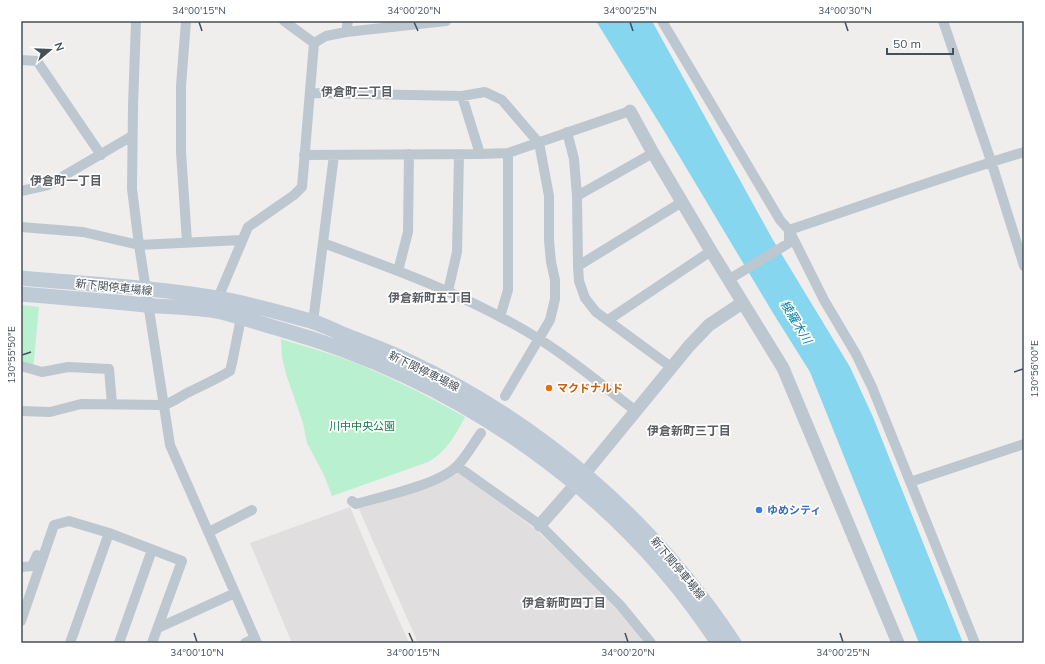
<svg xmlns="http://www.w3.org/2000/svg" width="1045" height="664" viewBox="0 0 1045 664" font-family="Mulish,'Noto Sans JP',sans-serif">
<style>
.education{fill:#e1dedf}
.green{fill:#b9f0cf}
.water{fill:#85d6ee}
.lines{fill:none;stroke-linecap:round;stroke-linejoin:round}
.minor{stroke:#bdc7d0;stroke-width:10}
.tertiary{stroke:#bdc7d0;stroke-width:13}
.secondary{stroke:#bfcad7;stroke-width:15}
.ticks{fill:none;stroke:#45505b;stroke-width:1.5}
.food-dot{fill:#e8710a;stroke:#fff;stroke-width:1.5}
.shop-dot{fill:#3f7fe0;stroke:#fff;stroke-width:1.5}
.labels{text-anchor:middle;stroke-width:3.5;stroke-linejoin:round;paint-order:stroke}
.street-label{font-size:11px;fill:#45505b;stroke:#fff}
.food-label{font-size:11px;font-weight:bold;fill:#c56008;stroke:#fff;text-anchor:start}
.park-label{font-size:11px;fill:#147e4b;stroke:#fff}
.shop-label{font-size:11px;font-weight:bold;fill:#366cbe;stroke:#fff;text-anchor:start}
.neighbourhood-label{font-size:12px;font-weight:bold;fill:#5a5d62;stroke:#fff}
.water-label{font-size:12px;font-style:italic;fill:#0880a3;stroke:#fff}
.neatline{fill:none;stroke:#45505b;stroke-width:1.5}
.ticks-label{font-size:10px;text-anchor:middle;fill:#45505b}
</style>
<rect width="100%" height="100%" fill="#f0eded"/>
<path class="education" d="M 457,471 L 535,529 L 578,569 L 617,610 L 644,643 L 418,643 L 358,507 Z
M 350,507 L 378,573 L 409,643 L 292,643 L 250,543 Z"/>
<path class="green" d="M 21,305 L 39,307 L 33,370 L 21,366 Z
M 281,339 C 309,348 337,355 363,366 C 398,381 432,398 465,417 C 454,437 447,451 428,462 L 332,496 L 324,475 L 307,443 L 303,423 L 286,374 L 282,357 Z"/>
<path class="water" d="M 596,21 L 652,21 L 773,240 L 850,367 L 873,417 L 963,643 L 919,643 L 810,372 L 773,313 L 663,129 Z"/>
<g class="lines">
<path class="minor" d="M 136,21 L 133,106 L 132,189 L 139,245 L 170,445 L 257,643
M 186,21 L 181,86 L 181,152 L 187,242
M 284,21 L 314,43
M 662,21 L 780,220 L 789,230 L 824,300 L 856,354 L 872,387 L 975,643
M 943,21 L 991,161 L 1024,266
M 346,32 L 348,21
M 314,43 L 326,36 L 346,32 L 446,21
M 21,60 L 37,61 L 101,155
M 310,93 L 462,96 L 485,92 L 502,100 L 538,142 L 540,148 L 549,196 L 549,240 L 551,262 L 555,280 L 555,299 L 550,320 L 505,396
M 462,96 L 480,154
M 567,132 L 574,159 L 577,196 L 578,266 L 579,281 L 585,298 L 596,312 L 671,367
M 304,155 L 480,154 L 508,153 L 630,111
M 21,191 L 48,185 L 132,136
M 577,196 L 653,153
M 21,227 L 83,232 L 139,245 L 241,240
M 789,230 C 867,204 945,176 1024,152
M 323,243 C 397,270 472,297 539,339 C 573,360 604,387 636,411
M 578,266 L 682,202
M 398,271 L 408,232 L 409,154
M 728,280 L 789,243 L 789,232
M 448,291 L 457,252 L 459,154
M 218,298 L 248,227 L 294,195 L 302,187 L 314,43
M 500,317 L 508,290 L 508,153
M 608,320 L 711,251
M 313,322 L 334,155
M 21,366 L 42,372 L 68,367 L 109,369 L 112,404
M 21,411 L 50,412 L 81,404 L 164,405 C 173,402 181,396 189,392 C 203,385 217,379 230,371 L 232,363 L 241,318
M 457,466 L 540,525 L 620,605 L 651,643
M 910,482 L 1024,444
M 352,501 L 356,504 C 383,496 438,485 457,466 C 466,457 473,444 481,433
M 209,532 L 252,510
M 21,567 L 32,566 L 37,555
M 21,621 L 54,525 L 69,521 L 109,533 L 182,561 L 152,643
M 158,628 L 235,593
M 70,643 L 109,533
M 119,643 L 152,550
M 245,643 L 255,638"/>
<path class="tertiary" d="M 630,111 L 653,153 L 711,251 L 783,368 L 898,643
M 540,525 L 576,484 L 689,346 L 709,325 L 742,303"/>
<path class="secondary" d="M 21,278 C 86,284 153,287 217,298 C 247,303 282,313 311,321 C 324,325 337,332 350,337 C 368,344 387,351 404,359 C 539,421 653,520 734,643
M 21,294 C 66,298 111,301 155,306 C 175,307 197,308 216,311 C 239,316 261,324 283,330 C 458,380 618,490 718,643"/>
</g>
<path class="ticks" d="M 199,22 L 202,31M 414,22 L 418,31M 630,22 L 633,31M 845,22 L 848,31M 22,355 L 31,352M 1014,372 L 1023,369M 194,633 L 197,642M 409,633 L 413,642M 625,633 L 628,642M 840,633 L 843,642"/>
<circle class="food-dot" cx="549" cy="388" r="4"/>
<circle class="shop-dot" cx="759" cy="510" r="4"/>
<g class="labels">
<g class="street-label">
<text transform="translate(114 287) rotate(6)" y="4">新下関停車場線</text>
<text transform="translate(424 371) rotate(26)" y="4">新下関停車場線</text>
<text transform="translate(678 568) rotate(50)" y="4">新下関停車場線</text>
</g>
<g class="food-label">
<text x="557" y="392">マクドナルド</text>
</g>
<g class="park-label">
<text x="362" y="430">川中中央公園</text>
</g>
<g class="shop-label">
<text x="767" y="514">ゆめシティ</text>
</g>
<g class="neighbourhood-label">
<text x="357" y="96">伊倉町二丁目</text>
<text x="66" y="185">伊倉町一丁目</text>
<text x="430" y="302">伊倉新町五丁目</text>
<text x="689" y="435">伊倉新町三丁目</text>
<text x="564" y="607">伊倉新町四丁目</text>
</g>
<g class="water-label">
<text transform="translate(796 322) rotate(59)" y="4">綾羅木川</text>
</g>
</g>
<rect width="1045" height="664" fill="none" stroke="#ffffff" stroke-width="44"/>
<g transform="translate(50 50) rotate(71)" stroke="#ffffff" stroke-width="3" paint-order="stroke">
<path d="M0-3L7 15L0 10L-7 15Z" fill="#45505b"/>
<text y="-6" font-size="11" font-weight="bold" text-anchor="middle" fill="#45505b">N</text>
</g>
<path d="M887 48v6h66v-6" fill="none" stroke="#45505b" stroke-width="2"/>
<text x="893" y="48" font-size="12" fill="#45505b" stroke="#ffffff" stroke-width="3" paint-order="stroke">50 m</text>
<rect x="22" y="22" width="1001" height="620" class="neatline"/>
<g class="ticks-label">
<text x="199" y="14">34°00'15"N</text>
<text x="414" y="14">34°00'20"N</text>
<text x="630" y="14">34°00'25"N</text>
<text x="845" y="14">34°00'30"N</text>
<text transform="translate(11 355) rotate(-90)" y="4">130°55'50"E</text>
<text transform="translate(1034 369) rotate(-90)" y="4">130°56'00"E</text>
<text x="197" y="656">34°00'10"N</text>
<text x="413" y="656">34°00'15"N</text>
<text x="628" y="656">34°00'20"N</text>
<text x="843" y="656">34°00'25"N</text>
</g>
</svg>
